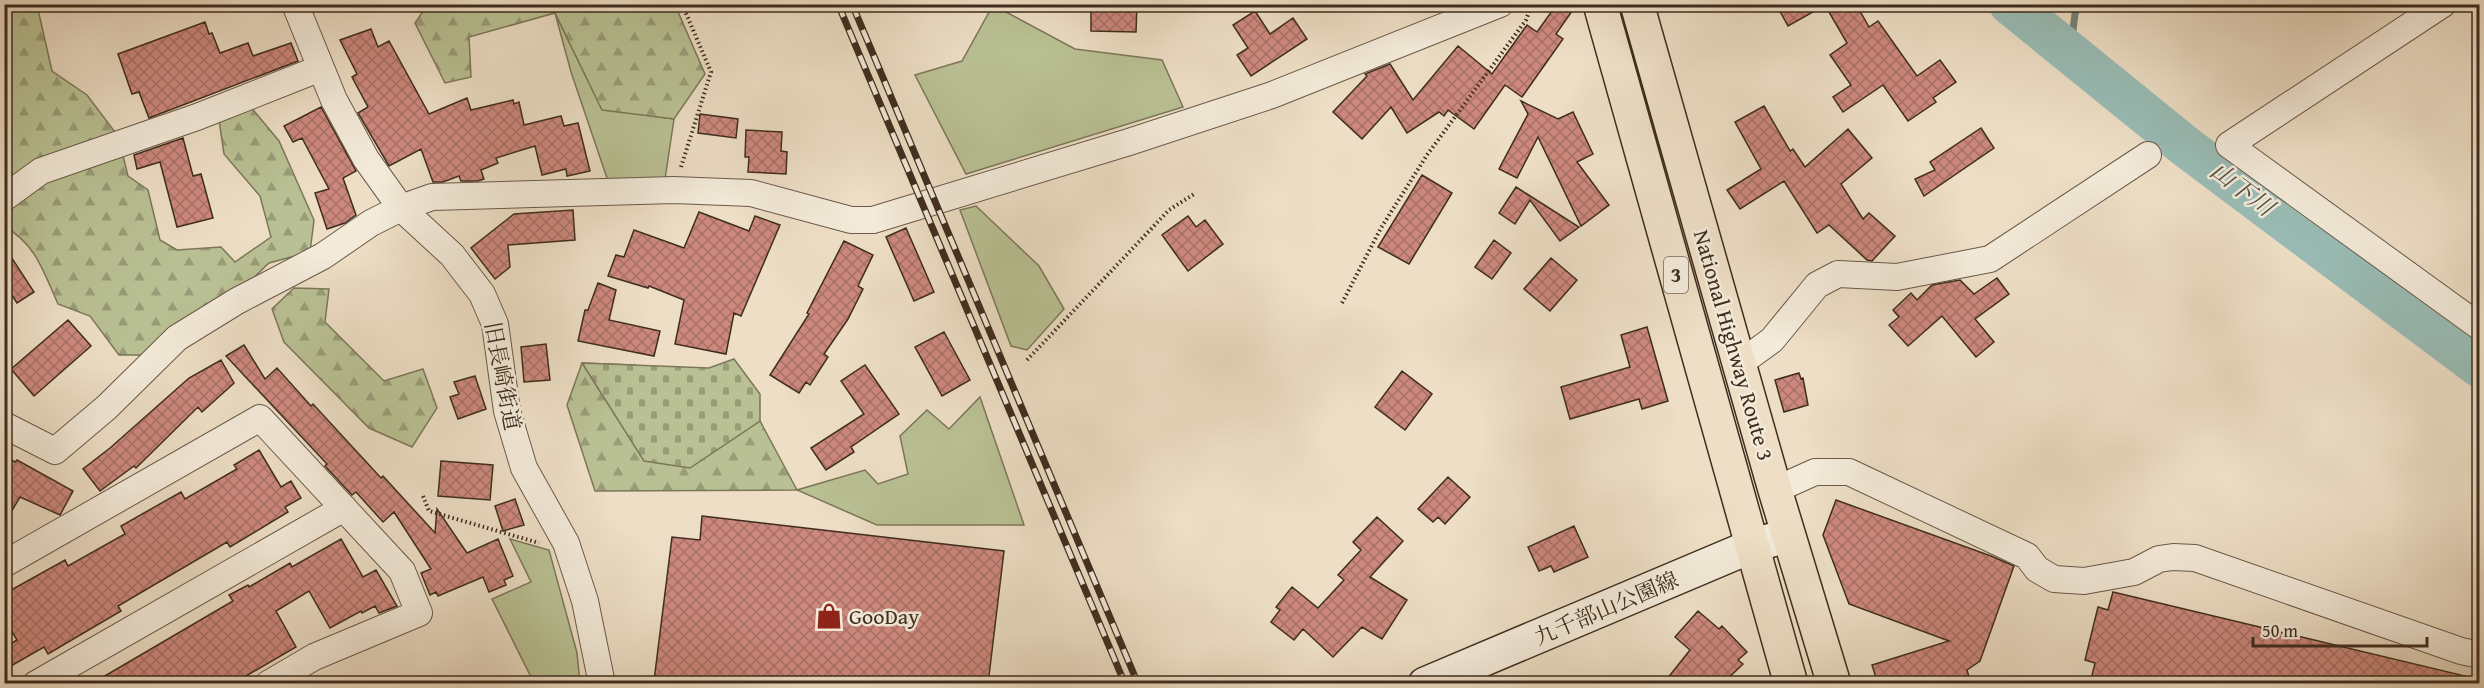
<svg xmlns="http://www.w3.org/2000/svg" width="2484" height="688" viewBox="0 0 2484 688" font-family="'Gentium Book Plus','Noto Serif JP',serif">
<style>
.green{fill:#b9c194;stroke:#7c7759;stroke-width:1.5}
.forest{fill:url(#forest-firs);stroke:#7c7759;stroke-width:1.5}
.cemetery{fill:url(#cemetery-stones);stroke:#7c7759;stroke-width:1.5}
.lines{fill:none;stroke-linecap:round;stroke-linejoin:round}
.stream{stroke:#758379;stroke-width:7}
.river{stroke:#99bcb5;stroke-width:42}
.building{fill:url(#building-cross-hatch);stroke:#3e2d1e;stroke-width:1.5}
.minor-casing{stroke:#6a5948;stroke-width:28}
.secondary-casing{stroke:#3e2d1e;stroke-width:36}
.trunk-casing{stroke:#3e2d1e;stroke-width:36}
.path{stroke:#3e2d1e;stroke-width:4;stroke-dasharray:1.5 3;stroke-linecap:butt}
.minor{stroke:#f3ead9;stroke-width:26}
.secondary{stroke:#f3ead9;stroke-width:33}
.trunk{stroke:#eddec5;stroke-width:33}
.rail-casing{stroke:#3e2d1e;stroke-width:7}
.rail{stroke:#f3ead9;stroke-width:4.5;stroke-dasharray:14;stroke-linecap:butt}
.labels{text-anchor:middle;stroke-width:5;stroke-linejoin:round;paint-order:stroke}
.shield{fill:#f3ead9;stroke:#746656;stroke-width:1.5}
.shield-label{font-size:21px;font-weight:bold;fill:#3e2d1e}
.street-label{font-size:22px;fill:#3e2d1e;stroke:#f3ead9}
.poi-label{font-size:22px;fill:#3e2d1e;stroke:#f3ead9;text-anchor:start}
.water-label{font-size:24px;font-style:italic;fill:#555144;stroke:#f3ead9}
</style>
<defs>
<pattern id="forest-firs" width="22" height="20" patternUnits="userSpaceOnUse" patternTransform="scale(1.5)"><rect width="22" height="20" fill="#b9c194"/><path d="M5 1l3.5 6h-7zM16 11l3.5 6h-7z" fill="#989d78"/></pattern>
<pattern id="cemetery-stones" width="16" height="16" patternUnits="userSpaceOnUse" patternTransform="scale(1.5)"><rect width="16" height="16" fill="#b9c194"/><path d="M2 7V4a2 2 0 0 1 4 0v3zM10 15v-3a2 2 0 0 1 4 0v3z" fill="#989d78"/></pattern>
<pattern id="building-cross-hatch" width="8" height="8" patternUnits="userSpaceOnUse" patternTransform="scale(1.5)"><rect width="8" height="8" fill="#cd887d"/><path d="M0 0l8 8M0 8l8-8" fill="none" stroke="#a87066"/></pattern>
</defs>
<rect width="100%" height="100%" fill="#eddec5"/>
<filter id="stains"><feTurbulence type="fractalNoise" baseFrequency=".00333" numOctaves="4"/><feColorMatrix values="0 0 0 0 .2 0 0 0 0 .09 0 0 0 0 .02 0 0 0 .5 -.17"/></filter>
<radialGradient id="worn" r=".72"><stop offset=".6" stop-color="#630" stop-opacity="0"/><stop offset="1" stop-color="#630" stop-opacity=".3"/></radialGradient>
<path class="green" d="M 993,5 L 1075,49 L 1162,60 L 1183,107 L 966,174 L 915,75 L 962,61 Z
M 555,13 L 602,109 L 674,119 L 665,179 L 608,181 L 571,72 Z
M 976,206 L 1039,266 L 1064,309 L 1027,350 L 1011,346 L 960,210 Z
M 980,397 L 1024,525 L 877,525 L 797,490 L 865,470 L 878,484 L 908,474 L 900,436 L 927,410 L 949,429 Z
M 510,539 L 549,550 L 577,653 L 580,683 L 534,683 L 492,599 L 531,582 Z"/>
<path class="forest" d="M 428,4 L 675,5 L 705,74 L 674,119 L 602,110 L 555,13 L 469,37 L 471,77 L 445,83 L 415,23 Z
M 4,5 L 37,5 L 52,71 L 87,95 L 118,136 L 128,176 L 148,190 L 160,240 L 177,250 L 221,247 L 235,262 L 271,237 L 260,196 L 224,154 L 219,120 L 250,106 L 279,141 L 314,220 L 310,252 L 269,263 L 241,290 L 144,355 L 119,355 L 90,316 L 58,304 C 44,273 36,244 5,227 Z
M 294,288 L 329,289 L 325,322 L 384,381 L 423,369 L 437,408 L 412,447 L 369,428 L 284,342 L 272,309 Z
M 582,363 L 635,365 L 699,441 L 760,421 L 797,490 L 595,491 L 567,405 Z"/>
<path class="cemetery" d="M 734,359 L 760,394 L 760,421 L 690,468 L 644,461 L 582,363 L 709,368 Z"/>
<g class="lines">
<path class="stream" d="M 2070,54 L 2075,14 L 2079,4"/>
<path class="river" d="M 2010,4 L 2185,146 L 2480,367"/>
</g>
<path class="building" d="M 1091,4 L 1137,4 L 1136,32 L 1091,31 Z
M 1557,4 L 1577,4 L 1556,34 L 1563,39 L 1522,97 L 1505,85 L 1474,129 L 1448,110 L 1444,116 L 1439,112 L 1407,133 L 1391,107 L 1362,139 L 1333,112 L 1367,76 L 1365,74 L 1390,64 L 1413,100 L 1458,46 L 1492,74 L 1527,25 L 1537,32 Z
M 1776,4 L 1856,4 L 1869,27 L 1878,21 L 1917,76 L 1940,60 L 1956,82 L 1933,98 L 1936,102 L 1908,121 L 1883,85 L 1843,112 L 1833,97 L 1851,85 L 1830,55 L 1847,43 L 1825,5 L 1788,26 Z
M 1255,11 L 1270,34 L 1293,18 L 1307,39 L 1251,76 L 1237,55 L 1248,48 L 1233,25 Z
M 205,22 L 209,34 L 212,33 L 220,53 L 248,43 L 253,56 L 291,43 L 298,61 L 149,118 L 139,92 L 132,94 L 118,54 Z
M 371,29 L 378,47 L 389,41 L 429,114 L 467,98 L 471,110 L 513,100 L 514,104 L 519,102 L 524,125 L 561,116 L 564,126 L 578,123 L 590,171 L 567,176 L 566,169 L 542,175 L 535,146 L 496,158 L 498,163 L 481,170 L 484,179 L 478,181 L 461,181 L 459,176 L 443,182 L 433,182 L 421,149 L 389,166 L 358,113 L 368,107 L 352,77 L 357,74 L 340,40 Z
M 1521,101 L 1558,119 L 1573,112 L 1593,154 L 1577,162 L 1609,205 L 1581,226 L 1538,137 L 1517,178 L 1499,169 L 1528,114 Z
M 1764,106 L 1790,151 L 1793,149 L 1805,167 L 1848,129 L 1872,158 L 1841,184 L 1863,219 L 1869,213 L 1895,236 L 1872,261 L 1867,260 L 1829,225 L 1817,233 L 1784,181 L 1740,209 L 1727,190 L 1761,169 L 1735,122 Z
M 321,107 L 356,171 L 343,178 L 356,215 L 345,223 L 327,229 L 315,193 L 329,189 L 302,138 L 293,142 L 284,126 Z
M 700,114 L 738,119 L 736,138 L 698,133 Z
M 1981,128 L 1994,148 L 1924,196 L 1915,179 L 1935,170 L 1930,162 Z
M 746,130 L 782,132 L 781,151 L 787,152 L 786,174 L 748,172 L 749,157 L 745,157 Z
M 183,138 L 193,176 L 201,174 L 213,218 L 177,227 L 160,162 L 137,169 L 134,155 Z
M 1422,175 L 1452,193 L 1409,264 L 1378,247 Z
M 1516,187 L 1527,194 L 1579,227 L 1560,241 L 1530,200 L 1515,224 L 1499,213 Z
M 573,210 L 575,240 L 508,245 L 510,267 L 495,279 L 471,248 L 514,214 Z
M 699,212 L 749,231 L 755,216 L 780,225 L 741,316 L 734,313 L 726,354 L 675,344 L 684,300 L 649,286 L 648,288 L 608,276 L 616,255 L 624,257 L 634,230 L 684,248 Z
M 1188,216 L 1196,227 L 1205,220 L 1223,244 L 1188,271 L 1162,235 Z
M 906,228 L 934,292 L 914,301 L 886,237 Z
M 1494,240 L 1511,253 L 1492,279 L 1475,267 Z
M 844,241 L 873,255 L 858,286 L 863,289 L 848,319 L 824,354 L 828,357 L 810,385 L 806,382 L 799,393 L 770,375 L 809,314 L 807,313 Z
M 4,246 L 34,292 L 17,303 L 4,283 Z
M 1551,258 L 1577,280 L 1550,311 L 1524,289 Z
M 1997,278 L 2009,294 L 1975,319 L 1994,342 L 1976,357 L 1942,316 L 1908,346 L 1889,325 L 1899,317 L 1893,310 L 1911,293 L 1917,300 L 1932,285 L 1960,280 L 1974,294 Z
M 598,283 L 616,290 L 609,320 L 660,331 L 654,356 L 578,341 L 585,310 L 588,310 Z
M 68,320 L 91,346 L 34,396 L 11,369 Z
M 1647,327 L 1668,401 L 1642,409 L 1639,399 L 1570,419 L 1561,387 L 1630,367 L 1621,335 Z
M 944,332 L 970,380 L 942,396 L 915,347 Z
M 546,344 L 550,380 L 524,382 L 521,347 Z
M 244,345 L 265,379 L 277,368 L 311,406 L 313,404 L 381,478 L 383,476 L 435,533 L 437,509 L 467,553 L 498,539 L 513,576 L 504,580 L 506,585 L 489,592 L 483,577 L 438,596 L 436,592 L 430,595 L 421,573 L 431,569 L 394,512 L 383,522 L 356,492 L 352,495 L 325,466 L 327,464 L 226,356 Z
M 221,360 L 234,383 L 202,412 L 198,407 L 136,468 L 134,466 L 100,491 L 83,469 L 110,448 L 189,378 Z
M 865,365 L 899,414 L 851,447 L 854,452 L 826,470 L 811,448 L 864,414 L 841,381 Z
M 1402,371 L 1432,394 L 1405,430 L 1375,407 Z
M 1799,373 L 1801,379 L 1803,378 L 1808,405 L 1784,412 L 1775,380 Z
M 475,376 L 486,409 L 458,419 L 450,397 L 459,394 L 454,382 Z
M 259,450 L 281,487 L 291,481 L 301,498 L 285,507 L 288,512 L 230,547 L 227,542 L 118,606 L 121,611 L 48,654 L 44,647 L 4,670 L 4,648 L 17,640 L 4,618 L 4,594 L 65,560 L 68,566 L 125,534 L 121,526 L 181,492 L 185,499 L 237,469 L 234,465 Z
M 4,456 L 15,462 L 17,460 L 73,491 L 60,515 L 20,497 L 4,524 Z
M 441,461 L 493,465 L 490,500 L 438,496 Z
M 1448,477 L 1470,497 L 1445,524 L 1438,517 L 1433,522 L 1418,509 Z
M 515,499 L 524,525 L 503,531 L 495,506 Z
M 1836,500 L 1991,556 L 2014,566 L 1980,661 L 1967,670 L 1971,684 L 1878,684 L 1872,665 L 1949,641 L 1849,604 L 1823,535 Z
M 702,516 L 1004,551 L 988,684 L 672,684 L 654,681 L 672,537 L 700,540 Z
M 1377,517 L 1403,541 L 1370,577 L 1407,600 L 1382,639 L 1362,627 L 1333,657 L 1303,629 L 1294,640 L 1271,622 L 1280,610 L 1276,607 L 1292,587 L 1318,608 L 1344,580 L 1338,575 L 1361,550 L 1353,542 Z
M 1574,526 L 1588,557 L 1554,572 L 1551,566 L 1539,571 L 1528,547 Z
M 341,539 L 363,577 L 376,570 L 397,606 L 379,613 L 375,606 L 362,613 L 361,611 L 330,628 L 309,591 L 276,611 L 296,647 L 232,684 L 91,684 L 233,601 L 229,595 L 248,585 L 249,587 L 290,563 L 292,567 Z
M 2113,592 L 2465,676 L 2464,684 L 2090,684 L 2095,663 L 2085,660 L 2098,607 L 2108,610 Z
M 1698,611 L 1719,629 L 1722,626 L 1747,652 L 1738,660 L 1743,664 L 1722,684 L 1663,684 L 1690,650 L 1675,637 Z"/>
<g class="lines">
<g class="minor-casing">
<path id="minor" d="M 295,4 L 334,100 L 366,159 L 401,208 L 452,255 L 482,294 L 495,324 L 507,411 L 524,468 L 566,543 L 585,601 L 602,684
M 2443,4 L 2229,145 L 2480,327
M 4,198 L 41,171 L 197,117 L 321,68
M 1739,364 L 1772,340 L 1817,285 L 1838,274 L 1897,277 L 1990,259 L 2148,155
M 4,425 L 55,451 L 107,407 L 177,338 L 237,301 L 323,256 L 371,223 L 401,208 L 432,197 L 674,190 L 751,193 L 851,220 L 873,220 L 1129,142 L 1272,95 L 1500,4
M 1775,490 L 1815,472 L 1849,472 L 2027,556 L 2037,569 L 2054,579 L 2084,581 L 2134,572 L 2159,559 L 2173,557 L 2195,558 L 2461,651 L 2480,655
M 4,564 L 260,418 L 402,571 L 419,613 L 314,657 L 268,684
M 36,684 L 344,508"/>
</g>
<g class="secondary-casing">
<path id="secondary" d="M 1425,684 L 1752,546 L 1788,535"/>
</g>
<g class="trunk-casing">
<path id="trunk" d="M 1600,4 L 1791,684
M 1637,4 L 1775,490 L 1834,684"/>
</g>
<path class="path" d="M 681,167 L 711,72 L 682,4
M 1342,303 L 1381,228 L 1427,155 L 1526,20 L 1532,4
M 1027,360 L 1169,210 L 1194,194
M 423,496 L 429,511 L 539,543"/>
<use href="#minor" class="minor"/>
<use href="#secondary" class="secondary"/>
<use href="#trunk" class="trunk"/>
<g class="rail-casing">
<path id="rail" d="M 838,4 L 1125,684
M 852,4 L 1138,684"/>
</g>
<use href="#rail" class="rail"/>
</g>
<defs>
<g id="shop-bare" transform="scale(2.07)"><path d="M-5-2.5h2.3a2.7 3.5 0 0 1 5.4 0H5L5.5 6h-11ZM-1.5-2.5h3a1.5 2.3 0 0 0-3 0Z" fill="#8f2418" stroke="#f3ead9" stroke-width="2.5" paint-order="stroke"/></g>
</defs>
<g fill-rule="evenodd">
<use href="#shop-bare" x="829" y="616"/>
</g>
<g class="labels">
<rect class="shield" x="1664" y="257" width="24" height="36" rx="4.5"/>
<g class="shield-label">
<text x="1676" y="282">3</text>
</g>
<g class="street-label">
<text transform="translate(1734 345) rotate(74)" y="8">National Highway Route 3</text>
<text transform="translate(503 376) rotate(79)" y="8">旧長崎街道</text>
<text transform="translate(1606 608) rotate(-23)" y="8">九千部山公園線</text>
</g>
<g class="poi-label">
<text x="849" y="624">GooDay</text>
</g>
<g class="water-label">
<text transform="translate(2242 189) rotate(37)" y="8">山下川</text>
</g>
</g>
<rect width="2484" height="688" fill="none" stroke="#eddec5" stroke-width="24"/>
<rect x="6" y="6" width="2472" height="676" fill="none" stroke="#3e2d1e" stroke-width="3"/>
<rect x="12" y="12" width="2460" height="664" fill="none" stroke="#3e2d1e" stroke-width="1.5"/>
<path d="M2253 637v9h174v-9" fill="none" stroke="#3e2d1e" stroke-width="3"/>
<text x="2262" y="637" font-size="18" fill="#3e2d1e" stroke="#f3ead9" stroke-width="4.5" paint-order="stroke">50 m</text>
<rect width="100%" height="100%" filter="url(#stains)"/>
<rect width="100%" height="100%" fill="url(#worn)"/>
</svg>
